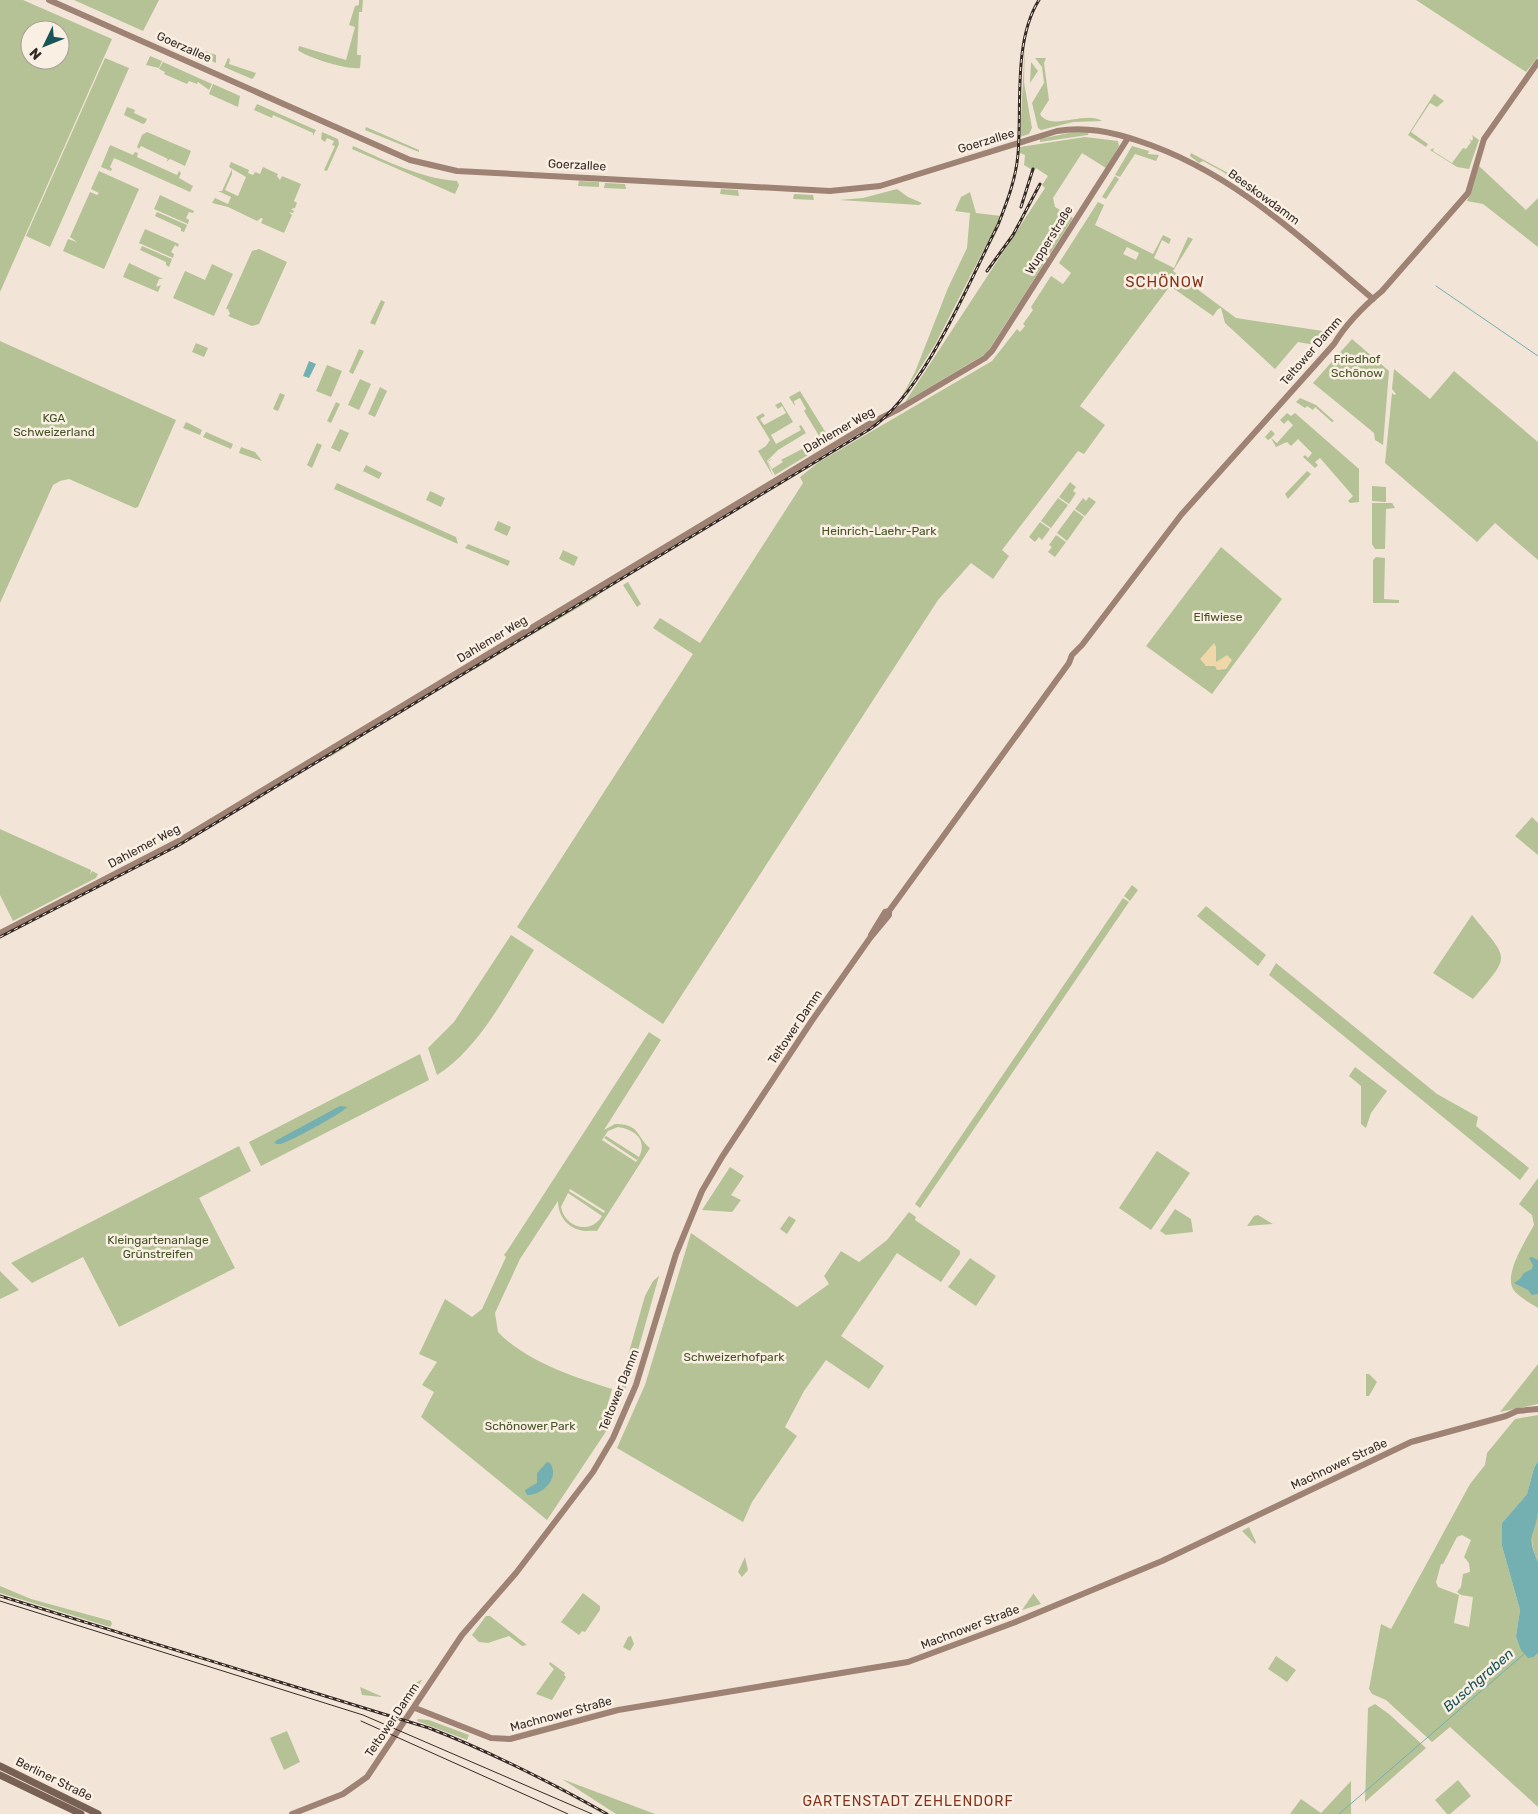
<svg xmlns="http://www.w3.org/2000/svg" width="1538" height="1814" viewBox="0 0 1538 1814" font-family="Rubik,sans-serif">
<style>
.green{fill:#b4c296;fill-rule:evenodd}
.sand{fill:#f0d7aa}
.water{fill:#74afb1}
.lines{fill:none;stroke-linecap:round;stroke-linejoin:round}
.stream{stroke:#74afb1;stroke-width:1}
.secondary{stroke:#9e8274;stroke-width:6}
.primary{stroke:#786055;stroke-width:7}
.tram{stroke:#352a25;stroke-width:1}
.rail-casing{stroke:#352a25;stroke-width:3}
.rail{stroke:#faefe3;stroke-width:1;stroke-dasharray:4;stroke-linecap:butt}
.labels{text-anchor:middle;stroke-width:5;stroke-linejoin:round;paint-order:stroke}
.street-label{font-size:12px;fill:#352a25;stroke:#faefe3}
.park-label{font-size:12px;fill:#455427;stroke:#faefe3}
.water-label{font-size:14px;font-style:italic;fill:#195558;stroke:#faefe3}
.neighbourhood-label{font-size:14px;letter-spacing:1px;fill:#88321a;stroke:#faefe3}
.quarter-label{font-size:15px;letter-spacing:1px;fill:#88321a;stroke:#faefe3}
</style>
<rect width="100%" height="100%" fill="#f2e5d7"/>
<path class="green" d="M 0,0 L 23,0 L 112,39 L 0,292 ZM 30,30 L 60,30 L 60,60 L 30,60 Z
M 74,0 L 159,0 L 143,31 Z
M 359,0 L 363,0 L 362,12 L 359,12 L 357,55 L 361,55 L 360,68 C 348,70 308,58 298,50 L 299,46 L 346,60 L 355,27 L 349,25 L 355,6 L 359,5 Z
M 1416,0 L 1538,0 L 1538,57 L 1526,72 Z
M 1025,41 L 1024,82 L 1032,128 L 1029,134 L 1020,137 Z
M 202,50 L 216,55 L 216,63 L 201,56 Z
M 150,56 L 162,61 L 159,68 L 146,65 Z
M 105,58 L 129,68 L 50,247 L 26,236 Z
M 228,58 L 230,59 L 229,64 L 256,73 L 254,77 L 252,79 L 224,67 Z
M 1035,58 L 1046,58 L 1044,63 L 1049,100 L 1040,114 C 1050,132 1086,110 1102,121 L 1073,122 L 1041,130 L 1038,128 L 1032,103 L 1044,83 L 1042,67 Z
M 163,62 L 212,84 L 209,90 L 198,82 L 197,84 L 189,81 L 187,84 L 164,74 L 165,72 L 159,69 Z
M 1031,62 L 1038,71 L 1030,83 Z
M 213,84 L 240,96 L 238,107 L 209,94 Z
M 1434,94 L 1444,101 L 1437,107 L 1430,103 L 1411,132 L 1428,144 L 1426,147 L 1408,135 Z
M 257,104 L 316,130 L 313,136 L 313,133 L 273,115 L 272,118 L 254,110 Z
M 127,107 L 135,110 L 134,113 L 147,119 L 145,123 L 143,124 L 124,115 Z
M 366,127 L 419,150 L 419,152 L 365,130 Z
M 147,132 L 191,151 L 185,166 L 170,159 L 166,162 L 168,159 L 141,146 L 139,149 L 137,147 L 142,135 Z
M 322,132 L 338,139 L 339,144 L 327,171 L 324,170 L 335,146 L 332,145 L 334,141 L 327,138 L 325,142 L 321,139 Z
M 1073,132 L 1089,132 L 1088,135 L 1040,142 L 1040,139 Z
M 1472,135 L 1479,140 L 1469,169 L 1457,167 L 1430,150 L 1434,148 L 1433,151 L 1452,163 L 1463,148 L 1466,149 L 1471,142 L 1469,139 L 1472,141 L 1473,138 Z
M 1085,137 L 1118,141 L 1119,146 L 1106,168 L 1082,153 L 1053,198 L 1055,207 L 1073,218 L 987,353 L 905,402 L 1045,188 L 1042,185 L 1048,176 L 1036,168 L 1034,171 L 1024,165 L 1025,155 L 1020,153 L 1020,147 Z
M 110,145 L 133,155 L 135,152 L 138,153 L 137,157 L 177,175 L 179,171 L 181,173 L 179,178 L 193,186 L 190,192 L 114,158 L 110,167 L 112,169 L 111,171 L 101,167 Z
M 353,146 C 387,161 419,178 457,181 L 459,185 L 455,194 L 352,149 Z
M 1132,146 L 1149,151 L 1148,154 L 1159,155 L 1156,161 L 1135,154 L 1120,177 L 1115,175 Z
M 1191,153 L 1230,174 L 1227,178 L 1225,173 L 1203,161 L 1199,163 L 1190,156 Z
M 231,162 L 249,170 L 248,173 L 253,175 L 255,172 L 260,174 L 263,167 L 278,174 L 277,176 L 280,180 L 282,176 L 301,184 L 294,201 L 297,203 L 295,208 L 291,209 L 294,211 L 293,213 L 289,212 L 292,215 L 284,233 L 261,223 L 263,219 L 261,218 L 257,221 L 228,207 L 212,203 L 215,198 L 228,204 L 231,197 L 218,191 L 222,191 L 232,169 L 232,174 L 225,190 L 238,196 L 246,177 L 229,167 Z
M 1479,166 L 1526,210 L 1538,198 L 1538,247 L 1483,204 L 1467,201 Z
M 99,171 L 139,189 L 104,269 L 63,251 L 68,239 L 77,242 L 70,237 L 90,192 L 97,195 L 99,193 L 91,189 Z
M 1115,176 L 1119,179 L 1106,199 L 1102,197 Z
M 579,181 L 599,182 L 599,187 L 578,186 Z
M 605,183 L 625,184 L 626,189 L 604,188 Z
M 721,189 L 738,190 L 739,196 L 720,194 Z
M 897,189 L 908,197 L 922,203 L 919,205 L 839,200 L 863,198 Z
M 970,192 L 976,213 L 1001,216 L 936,343 L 900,400 L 915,372 L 948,288 L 967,248 L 970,213 L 955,211 L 961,197 Z
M 794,194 L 813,195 L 814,200 L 793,199 Z
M 160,195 L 194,211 L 193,213 L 189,212 L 186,218 L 189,220 L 188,224 L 154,209 Z
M 1098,202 L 1104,205 L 1095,225 L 1153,254 L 1163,235 L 1171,239 L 1169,244 L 1162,240 L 1154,258 L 1174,268 L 1188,237 L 1193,239 L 1173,271 L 1236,318 L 1329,332 L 1316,347 L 1315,345 L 1298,342 L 1275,369 L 1225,323 L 1221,308 L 1218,309 L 1213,316 L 1170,286 L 1080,406 L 1105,425 L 1084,454 L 1078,451 L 1002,550 L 1009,556 L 993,579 L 971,563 L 938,600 L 663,1024 L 517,927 L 693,654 L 653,628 L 660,618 L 700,643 L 803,483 L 800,477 L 819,462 L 992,361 L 1017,329 L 1020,332 L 1025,326 L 1023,324 L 1033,310 L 1031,307 L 1051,276 L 1063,284 L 1071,273 L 1059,263 ZM 1127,247 L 1139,253 L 1136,260 L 1123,254 Z
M 157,212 L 187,225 L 184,232 L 181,231 L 181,228 L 155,216 Z
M 145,229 L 179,244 L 178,247 L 175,245 L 171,252 L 174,254 L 173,258 L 139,243 Z
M 142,246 L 172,259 L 169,267 L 166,265 L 166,262 L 140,250 Z
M 259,249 L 287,262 L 259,324 L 252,326 L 228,316 L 230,314 L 228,309 L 226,309 L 252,251 Z
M 129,263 L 163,279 L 159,279 L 156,287 L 161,285 L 158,292 L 123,277 Z
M 212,264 L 233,274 L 214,316 L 173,298 L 185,271 L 205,280 Z
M 381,300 L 385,302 L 375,325 L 370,323 Z
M 1352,339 L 1389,371 L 1383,445 L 1375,440 L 1374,433 L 1368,428 L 1313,383 Z
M 0,341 L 176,420 L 138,507 L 135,508 L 69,479 L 60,481 L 53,485 L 0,603 Z
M 196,343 L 208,348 L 204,357 L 192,352 Z
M 359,349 L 364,351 L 353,374 L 349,372 Z
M 327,365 L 342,371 L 331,397 L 316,391 Z
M 1394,369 L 1430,399 L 1454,371 L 1538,442 L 1538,560 L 1495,523 L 1477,542 L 1385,463 L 1392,393 L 1394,395 L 1396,394 L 1392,389 Z
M 360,379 L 371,384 L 359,410 L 348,405 Z
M 380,387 L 387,391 L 375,417 L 368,414 Z
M 800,391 L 831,441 L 775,475 L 768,463 L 769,460 L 772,459 L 768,462 L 772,469 L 783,462 L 781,460 L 821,439 L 804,411 L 806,409 L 800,398 L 794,401 L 795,406 L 789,397 Z
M 280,393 L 285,395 L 278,411 L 273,409 Z
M 1300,398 L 1316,405 L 1334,421 L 1332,422 L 1315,407 L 1313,410 L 1307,406 L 1305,408 L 1296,402 Z
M 336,402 L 340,404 L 331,423 L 327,421 Z
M 781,402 L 793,422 L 771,435 L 776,444 L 801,430 L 799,426 L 801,425 L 806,433 L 778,450 L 767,461 L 773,476 L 758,451 L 766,446 L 770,440 L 756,417 L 763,413 L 765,416 L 760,419 L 764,425 L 786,413 L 782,406 L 778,409 L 775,405 Z
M 1287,413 L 1291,416 L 1295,413 L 1359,469 L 1359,502 L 1350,503 L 1348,501 L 1353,496 L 1320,458 L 1315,462 L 1318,465 L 1315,468 L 1303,457 L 1305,455 L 1308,458 L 1312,453 L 1298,439 L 1291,446 L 1287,442 L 1276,447 L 1271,438 L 1268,440 L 1265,437 L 1271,430 L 1275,434 L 1271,438 L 1277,443 L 1293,425 L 1288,420 L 1284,424 L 1280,420 Z
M 186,422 L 202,430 L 200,435 L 183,428 Z
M 340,429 L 349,433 L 340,452 L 331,448 Z
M 206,432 L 233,444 L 231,449 L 203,437 Z
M 317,443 L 322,445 L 312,468 L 307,465 Z
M 241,447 L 255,452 L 262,461 L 239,453 Z
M 366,465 L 382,473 L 379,479 L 363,471 Z
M 1307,471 L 1311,474 L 1288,499 L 1285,494 Z
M 1070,482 L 1076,487 L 1073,491 L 1076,493 L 1069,504 L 1059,497 Z
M 337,483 L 456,537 L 458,544 L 334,489 Z
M 1372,486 L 1386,487 L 1386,502 L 1372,501 Z
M 430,491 L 445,498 L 441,507 L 426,500 Z
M 1089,497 L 1096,502 L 1085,516 L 1075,509 L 1083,498 L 1086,501 Z
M 1058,498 L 1068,505 L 1051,528 L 1041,521 Z
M 1372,503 L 1392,503 L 1395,508 L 1386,509 L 1385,549 L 1375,549 L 1372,544 Z
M 1074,510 L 1084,517 L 1067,541 L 1057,533 Z
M 498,521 L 511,527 L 507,536 L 494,530 Z
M 1040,522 L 1050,529 L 1042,540 L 1039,537 L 1035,542 L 1029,537 Z
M 1056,535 L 1066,542 L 1055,557 L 1048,552 L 1052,547 L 1049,545 Z
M 468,544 L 510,561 L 508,566 L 465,548 Z
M 1221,547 L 1282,599 L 1212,694 L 1146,646 Z
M 563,550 L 578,557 L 574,566 L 559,559 Z
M 1376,557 L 1385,558 L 1384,599 L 1399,600 L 1399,603 L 1373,603 L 1373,560 Z
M 628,582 L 641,604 L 637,607 L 623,585 Z
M 598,591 L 598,596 L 530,636 L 527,635 Z
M 509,646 L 509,648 L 474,670 L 471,668 Z
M 354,738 L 356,741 L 330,757 L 329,753 Z
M 1532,817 L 1538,823 L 1538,855 L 1515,836 Z
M 0,829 L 91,870 L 90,875 L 92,871 L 98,874 L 96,878 L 13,921 L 0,895 Z
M 1132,885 L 1138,890 L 1130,901 L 1124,896 Z
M 1123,898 L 1129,902 L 920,1208 L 915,1204 Z
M 1206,906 L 1266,955 L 1258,966 L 1197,916 Z
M 1472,915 C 1509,961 1512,953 1473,999 L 1433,973 Z
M 511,935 L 534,950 C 507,992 480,1048 437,1075 L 428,1048 L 454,1022 Z
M 1276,963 L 1437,1094 L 1478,1117 L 1476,1126 L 1529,1168 L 1520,1180 L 1269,975 Z
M 649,1032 L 661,1040 L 604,1130 L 615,1124 C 640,1123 637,1138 650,1148 L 597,1231 C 591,1230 586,1232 580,1230 C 566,1227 558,1214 558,1201 L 520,1259 L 495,1313 L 498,1332 C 525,1361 576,1378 612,1389 L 605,1414 L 609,1427 L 547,1520 L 421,1417 L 434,1392 L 422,1385 L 437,1362 L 419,1354 L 445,1299 L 472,1317 L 482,1309 L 506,1257 L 504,1255 L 507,1251 ZM 618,1127 C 639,1130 649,1144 636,1162 L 602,1140 L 608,1131 ZM 570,1189 L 605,1211 L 604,1213 L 569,1191 ZM 568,1193 L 602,1216 C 591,1235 565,1228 561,1207 Z
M 420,1054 L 429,1080 L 261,1166 L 249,1142 Z
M 1355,1067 L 1387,1091 L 1371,1113 L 1366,1128 L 1361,1124 L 1361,1086 L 1349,1076 Z
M 606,1136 L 639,1157 L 637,1160 L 604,1138 Z
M 239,1146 L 251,1171 L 199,1198 L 235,1268 L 119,1327 L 83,1257 L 32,1283 L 11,1263 Z
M 1157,1151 L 1190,1173 L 1151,1230 L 1119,1208 Z
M 730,1167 L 744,1176 L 731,1195 L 741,1200 L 732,1212 L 702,1210 Z
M 1538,1178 L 1538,1308 C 1531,1303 1518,1297 1513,1289 C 1504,1273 1526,1240 1534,1225 L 1532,1215 L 1519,1204 Z
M 1175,1209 L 1191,1219 L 1193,1232 L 1166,1235 L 1160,1231 Z
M 909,1212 L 916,1217 L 915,1220 L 960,1251 L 960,1254 L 941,1282 L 897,1253 L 841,1336 L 884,1366 L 869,1389 L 826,1360 L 804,1391 L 785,1427 L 797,1436 L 752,1502 L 743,1522 L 617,1448 L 645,1385 L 691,1233 L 797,1307 L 829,1284 L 824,1276 L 841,1251 L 859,1262 L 887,1240 Z
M 1258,1215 L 1273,1224 L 1247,1226 L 1254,1216 Z
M 789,1216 L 796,1220 L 787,1234 L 780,1229 Z
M 970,1258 L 996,1276 L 976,1306 L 948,1287 Z
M 0,1271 L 19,1290 L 0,1299 Z
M 659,1276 L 631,1375 L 613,1420 L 611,1415 L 645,1296 L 653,1281 Z
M 1538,1364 L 1538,1404 L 1500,1412 Z
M 1366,1374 L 1369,1374 L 1377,1382 L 1369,1396 L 1366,1396 Z
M 1538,1415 L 1538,1461 L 1534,1468 L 1527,1494 L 1502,1523 L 1502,1546 L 1520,1610 L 1516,1636 L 1534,1657 L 1538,1653 L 1538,1807 L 1450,1727 L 1432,1742 L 1386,1700 L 1372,1694 L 1369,1689 L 1381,1624 L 1391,1629 L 1470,1484 L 1485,1465 L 1487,1453 L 1515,1419 ZM 1462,1535 L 1471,1540 L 1464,1557 L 1469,1563 L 1470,1572 L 1463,1574 L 1461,1587 L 1457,1592 L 1461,1595 L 1473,1597 L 1469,1627 L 1454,1623 L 1459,1595 L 1438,1587 L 1436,1582 L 1441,1564 L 1443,1564 L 1457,1537 Z
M 1538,1514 L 1538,1562 C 1530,1545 1530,1532 1538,1514 Z
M 1249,1527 L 1256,1542 L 1255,1544 L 1242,1531 Z
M 745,1557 L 748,1570 L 742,1577 L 738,1572 Z
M 0,1586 L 31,1599 L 111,1621 L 112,1624 L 110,1627 L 0,1593 Z
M 583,1593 L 600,1606 L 600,1610 L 585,1632 L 582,1631 L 579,1635 L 561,1622 Z
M 1033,1593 L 1041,1604 L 1022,1610 L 1033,1594 Z
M 486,1616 L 490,1616 L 527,1645 L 522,1646 L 509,1636 L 488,1643 L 479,1642 L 472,1635 Z
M 631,1636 L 634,1644 L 630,1651 L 623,1647 L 628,1637 Z
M 1276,1656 L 1296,1670 L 1287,1682 L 1268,1669 Z
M 550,1662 L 565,1673 L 564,1675 L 566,1677 L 552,1700 L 536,1694 L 554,1669 L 549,1664 Z
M 421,1680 L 422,1680 L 411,1697 L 408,1692 L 409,1686 Z
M 360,1687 L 383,1697 L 362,1695 Z
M 1375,1704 L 1389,1714 L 1426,1748 L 1365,1802 L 1368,1708 Z
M 418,1719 L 429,1720 L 469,1735 L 467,1740 L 417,1721 Z
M 287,1731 L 300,1762 L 284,1770 L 270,1738 Z
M 562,1779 L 655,1814 L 616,1814 Z
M 1458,1780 L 1471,1796 L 1450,1814 L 1447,1814 L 1435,1800 Z
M 1351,1781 L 1351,1814 L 1290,1814 L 1301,1799 L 1321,1813 Z"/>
<path class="sand" d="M 1214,643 L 1216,647 L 1216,662 L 1227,655 L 1232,660 L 1226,669 L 1217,670 L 1215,666 L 1206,666 L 1200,659 Z"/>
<path class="water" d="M 309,361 L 316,364 L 309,378 L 303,376 Z
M 340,1106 L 347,1107 C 343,1113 289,1142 281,1144 C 279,1144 276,1144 274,1143 L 277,1140 Z
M 1532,1257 L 1538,1260 L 1538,1294 L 1532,1295 L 1528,1290 L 1514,1283 L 1520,1279 L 1524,1273 L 1532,1269 L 1533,1265 L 1529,1258 Z
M 1538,1461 C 1538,1477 1538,1496 1538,1513 C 1534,1537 1526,1535 1538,1562 L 1538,1653 L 1534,1657 L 1528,1658 L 1521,1650 L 1516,1636 L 1520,1610 L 1502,1546 L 1502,1523 L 1527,1494 L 1534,1468 Z
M 547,1462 L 550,1463 C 560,1478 543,1495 527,1495 L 525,1490 L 537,1483 L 537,1473 Z"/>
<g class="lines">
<path class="stream" d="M 1436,286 L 1538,356
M 1339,1814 L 1524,1654"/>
<path class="secondary" d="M 49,0 L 410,160 L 457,171 L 830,191 L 880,186 L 1057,131 C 1085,126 1112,132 1139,141 C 1231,171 1300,237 1373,299
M 0,933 L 177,842 L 869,424 L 899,409 L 985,358 L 992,351 L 1128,138
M 871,935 L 885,912 L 889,911
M 415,1708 L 491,1738 L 510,1739 L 618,1710 L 908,1662 L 1013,1623 L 1162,1561 L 1411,1442 L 1506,1416 L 1517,1411 L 1538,1409
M 292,1814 L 343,1794 L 367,1777 L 462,1635 L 516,1573 L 593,1472 L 613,1438 L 636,1385 L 676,1254 L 702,1191 L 722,1157 L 811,1022 L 870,938 L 889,915 L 889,911 L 1069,663 L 1072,655 L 1082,645 L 1181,515 L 1334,344 C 1346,324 1364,306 1382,291 L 1468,193 L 1484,139 L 1538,62"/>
<path class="primary" d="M 0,1766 L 98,1814
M 0,1775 L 81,1814"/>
<path class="tram" d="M 0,1601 L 363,1715 L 592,1814
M 361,1721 L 568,1814"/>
<g class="rail-casing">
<path id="rail" d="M 1021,207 L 1033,169
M 987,271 L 1013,235 L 1040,184
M 0,937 L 179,845 L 870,429 C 924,393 968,284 998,225 C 1007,202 1016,179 1018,154 C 1022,107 1013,41 1039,0
M 0,1596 L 429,1728 C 491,1752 550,1782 607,1814"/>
</g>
<use href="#rail" class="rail"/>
</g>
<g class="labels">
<g class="street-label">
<text transform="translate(184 47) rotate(24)" y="4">Goerzallee</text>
<text transform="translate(986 141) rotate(-17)" y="4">Goerzallee</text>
<text transform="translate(577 165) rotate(3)" y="4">Goerzallee</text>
<text transform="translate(1264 197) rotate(36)" y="4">Beeskowdamm</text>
<text transform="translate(1049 240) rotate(-58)" y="4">Wupperstraße</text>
<text transform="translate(1311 351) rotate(-49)" y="4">Teltower Damm</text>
<text transform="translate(839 430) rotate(-30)" y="4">Dahlemer Weg</text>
<text transform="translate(492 639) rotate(-31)" y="4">Dahlemer Weg</text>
<text transform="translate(144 846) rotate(-28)" y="4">Dahlemer Weg</text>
<text transform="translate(795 1027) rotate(-56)" y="4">Teltower Damm</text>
<text transform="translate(619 1390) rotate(-68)" y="4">Teltower Damm</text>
<text transform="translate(1339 1464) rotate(-25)" y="4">Machnower Straße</text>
<text transform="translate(970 1627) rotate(-21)" y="4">Machnower Straße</text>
<text transform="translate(561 1714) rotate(-15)" y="4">Machnower Straße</text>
<text transform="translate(392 1720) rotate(-56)" y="4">Teltower Damm</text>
<text transform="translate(54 1779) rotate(26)" y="4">Berliner Straße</text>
</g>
<g class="park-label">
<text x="1357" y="363">Friedhof<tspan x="1357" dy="14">Schönow</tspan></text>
<text x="54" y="422">KGA<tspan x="54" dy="14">Schweizerland</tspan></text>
<text x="879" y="535">Heinrich-Laehr-Park</text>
<text x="1218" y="621">Elfiwiese</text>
<text x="158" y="1244">Kleingartenanlage<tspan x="158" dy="14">Grünstreifen</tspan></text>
<text x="734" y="1361">Schweizerhofpark</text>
<text x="530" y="1430">Schönower Park</text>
</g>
<g class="water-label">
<text transform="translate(1478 1680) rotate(-41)" y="5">Buschgraben</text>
</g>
<g class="neighbourhood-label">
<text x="908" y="1806">GARTENSTADT ZEHLENDORF</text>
</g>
<g class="quarter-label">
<text x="1165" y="287">SCHÖNOW</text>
</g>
</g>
<g transform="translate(45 45) rotate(227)"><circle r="24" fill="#faefe3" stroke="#aba097"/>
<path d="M0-4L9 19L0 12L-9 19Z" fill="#195558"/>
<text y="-8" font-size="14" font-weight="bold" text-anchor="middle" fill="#352a25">N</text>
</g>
</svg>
